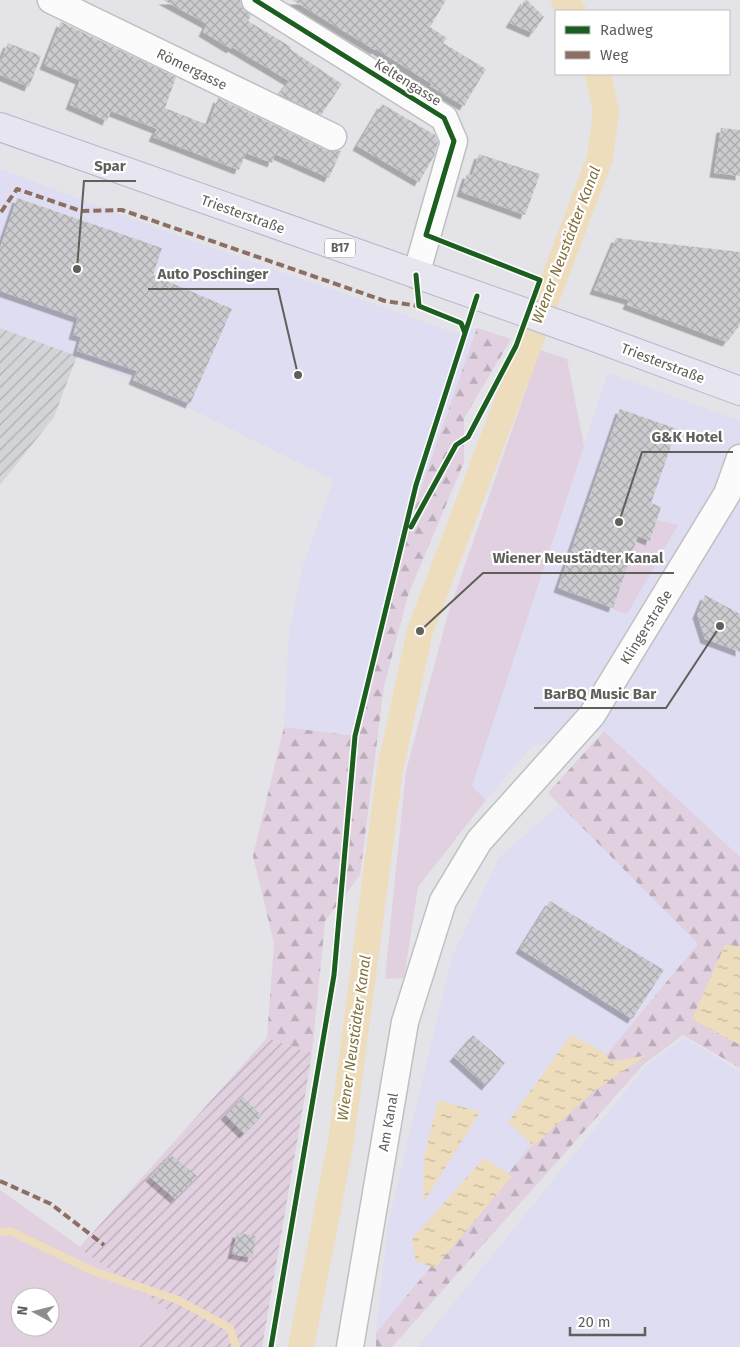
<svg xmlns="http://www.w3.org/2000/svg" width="740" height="1347" viewBox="0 0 740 1347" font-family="'Fira Sans',sans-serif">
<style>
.commercial{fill:#deddf1}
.industrial{fill:url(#industrial-furrows)}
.grass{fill:#e1d0df;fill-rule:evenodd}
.forest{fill:url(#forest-firs)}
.garden{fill:url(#garden-furrows)}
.water{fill:url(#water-ripples)}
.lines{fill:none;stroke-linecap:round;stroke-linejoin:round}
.stream{stroke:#eeddbc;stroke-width:8}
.canal{stroke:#eeddbc;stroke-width:26}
.building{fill:url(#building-cross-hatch);filter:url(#shadow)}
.minor-casing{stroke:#c0c0c1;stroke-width:29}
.primary-casing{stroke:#b4b5cd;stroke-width:30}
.minor{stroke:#fbfbfc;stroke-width:26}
.primary{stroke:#e7e6f0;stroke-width:28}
.quiet{stroke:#8d6e63;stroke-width:4;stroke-dasharray:8 4;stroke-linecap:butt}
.cycleway-casing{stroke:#fff;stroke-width:8}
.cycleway{stroke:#1b5e20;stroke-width:5}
.labels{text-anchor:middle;stroke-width:4.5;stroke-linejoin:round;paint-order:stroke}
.shield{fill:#fff;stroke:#908f8c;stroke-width:1}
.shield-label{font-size:12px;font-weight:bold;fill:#605f5a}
.street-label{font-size:14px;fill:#605f5a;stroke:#fff}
.water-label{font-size:15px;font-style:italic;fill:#82713d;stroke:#fff}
.leader{fill:none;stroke:#605f5a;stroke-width:2}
.callout-dot{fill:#605f5a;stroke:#fff;stroke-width:2}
.callout-label{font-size:15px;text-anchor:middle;font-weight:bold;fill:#605f5a;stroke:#fff;stroke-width:4.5;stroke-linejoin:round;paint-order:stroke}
</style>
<defs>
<pattern id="industrial-furrows" width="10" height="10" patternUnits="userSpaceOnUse" patternTransform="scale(1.25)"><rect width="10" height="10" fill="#d3d4d8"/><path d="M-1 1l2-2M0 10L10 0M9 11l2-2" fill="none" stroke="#afafb2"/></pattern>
<pattern id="forest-firs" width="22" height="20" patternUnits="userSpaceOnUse" patternTransform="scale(1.25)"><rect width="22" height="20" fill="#e1d0df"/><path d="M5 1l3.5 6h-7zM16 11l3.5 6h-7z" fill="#baacb8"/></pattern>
<pattern id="garden-furrows" width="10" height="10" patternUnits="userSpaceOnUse" patternTransform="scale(1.25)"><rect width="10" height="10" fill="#e1d0df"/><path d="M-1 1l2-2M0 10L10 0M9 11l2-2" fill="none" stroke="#baacb8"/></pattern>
<pattern id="water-ripples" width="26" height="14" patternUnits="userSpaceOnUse" patternTransform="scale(1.25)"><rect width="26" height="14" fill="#eeddbc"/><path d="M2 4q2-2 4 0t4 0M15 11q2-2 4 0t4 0" fill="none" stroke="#c4b69c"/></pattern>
<pattern id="building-cross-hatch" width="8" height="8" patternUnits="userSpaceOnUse" patternTransform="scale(1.25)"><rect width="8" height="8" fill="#cccbcf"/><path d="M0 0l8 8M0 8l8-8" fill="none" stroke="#a9a8ab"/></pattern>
<filter id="shadow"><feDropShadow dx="-4.5" dy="4.5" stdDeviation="0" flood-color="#0004"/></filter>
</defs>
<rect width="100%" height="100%" fill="#e3e3e8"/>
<path class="commercial" d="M 0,169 L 175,235 L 456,333 L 477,328 L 403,540 L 355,736 L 284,727 L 289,632 L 303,565 L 334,480 L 133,380 L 77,356 L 0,328 Z
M 608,373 L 740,421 L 740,857 L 604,731 L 532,746 L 486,800 L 472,786 Z
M 564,801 L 698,944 L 376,1333 L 388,1224 L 452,957 L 499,858 Z
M 684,1038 L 740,1072 L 740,1347 L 418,1347 L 646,1066 Z"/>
<path class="industrial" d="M 0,328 L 77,356 L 54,417 L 0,485 Z"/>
<path class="grass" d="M 540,350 L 567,359 L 584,446 L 472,786 L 486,800 L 418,887 L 404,978 L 385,979 L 406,771 L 448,614 Z
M 657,520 L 678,525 L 627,614 L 613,609 L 638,537 L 651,541 Z
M 0,1190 L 169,1310 L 134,1347 L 0,1347 ZM 20,1297 L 50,1297 L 50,1327 L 20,1327 Z"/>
<path class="forest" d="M 477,328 L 511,339 L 464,418 L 464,462 L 408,595 L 384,686 L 360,875 L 325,921 L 312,1054 L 267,1038 L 274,943 L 253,856 L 284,727 L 355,736 L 403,540 Z
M 604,731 L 740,857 L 740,1068 L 683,1035 L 644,1064 L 392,1347 L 376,1347 L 376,1333 L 698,944 L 548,793 Z"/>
<path class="garden" d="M 267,1038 L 312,1054 L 262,1347 L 134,1347 L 168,1310 L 79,1248 Z"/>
<path class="water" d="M 725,945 L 740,946 L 740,1045 L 692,1019 Z
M 571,1035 L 603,1052 L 611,1062 L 647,1055 L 594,1091 L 533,1146 L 508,1122 Z
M 438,1100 L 480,1112 L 423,1203 L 424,1158 Z
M 484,1158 L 512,1176 L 435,1268 L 416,1261 L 412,1239 Z"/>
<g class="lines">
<path class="stream" d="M 0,1232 L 10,1231 L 93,1271 L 178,1300 L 230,1328 L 236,1347"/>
<path class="canal" d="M 564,0 L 573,11
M 301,1347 L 341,1141 L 390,769 L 420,631 L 600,158 L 606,111 L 598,74"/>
</g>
<path class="building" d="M 163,0 L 240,0 L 242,7 L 251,15 L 248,21 L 291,47 L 290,49 L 342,84 L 321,115 L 279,94 L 289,81 L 232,47 L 231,49 L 203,32 L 207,24 Z
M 292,0 L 446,0 L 430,27 L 447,38 L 443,43 L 486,69 L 464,106 L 430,86 L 432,84 L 376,49 L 375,50 Z
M 525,0 L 527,0 L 544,17 L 533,33 L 510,23 Z
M 61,22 L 176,77 L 165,108 L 208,125 L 218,98 L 326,150 L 341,151 L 329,178 L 275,154 L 272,163 L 246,153 L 239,170 L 153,137 L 157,129 L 111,111 L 107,121 L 70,105 L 80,80 L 44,65 Z
M 8,43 L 41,56 L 29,87 L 0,75 L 0,62 Z
M 382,104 L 435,135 L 438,142 L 434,156 L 419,182 L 357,146 Z
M 721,128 L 740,130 L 740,176 L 714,173 Z
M 479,154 L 540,174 L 525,215 L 461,192 L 467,174 L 472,175 Z
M 17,198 L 162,248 L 153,275 L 232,309 L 190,404 L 133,380 L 137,371 L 77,351 L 81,337 L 73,335 L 78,318 L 0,291 L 0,248 Z
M 616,238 L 740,252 L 740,325 L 727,342 L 627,305 L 629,300 L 594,290 Z
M 620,409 L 677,429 L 651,503 L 661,507 L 650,541 L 638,536 L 613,608 L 558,588 Z
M 705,595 L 740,614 L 740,652 L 705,639 L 697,614 Z
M 550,901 L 664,970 L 632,1019 L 520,949 Z
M 473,1035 L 505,1063 L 486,1086 L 454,1057 Z
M 243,1097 L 262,1116 L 244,1134 L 225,1115 Z
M 171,1155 L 197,1176 L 175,1199 L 150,1177 Z
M 237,1233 L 256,1236 L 252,1258 L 232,1254 Z"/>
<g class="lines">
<g class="minor-casing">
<path id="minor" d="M 51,0 L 333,137
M 255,0 L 444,118 L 454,141 L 416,275
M 350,1347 L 405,1022 L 443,901 L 479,841 L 592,715 L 727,494 L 740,458"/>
</g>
<g class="primary-casing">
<path id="primary" d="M 0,127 L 586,334 L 740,391"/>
</g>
<use href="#minor" class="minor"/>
<use href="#primary" class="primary"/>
<path class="quiet" d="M 1,212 L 17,189 L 81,211 L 122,210 L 385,301 L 419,306
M 0,1181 L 51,1204 L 104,1245"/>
<g class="cycleway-casing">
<path id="cycleway" d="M 255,0 L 444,118 L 454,141 L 426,235 L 540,280 L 516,346 L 468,437 L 456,445 L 411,527
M 416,275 L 419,306 L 461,323 L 465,333
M 271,1347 L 334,975 L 355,736 L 416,485 L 477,296"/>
</g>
<use href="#cycleway" class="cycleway"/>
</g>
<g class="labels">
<rect class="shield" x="325" y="238.5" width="30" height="19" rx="4"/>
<g class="shield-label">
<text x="340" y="252">B17</text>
</g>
<g class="street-label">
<text transform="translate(192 69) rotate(26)" y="5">Römergasse</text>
<text transform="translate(408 82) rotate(32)" y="5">Keltengasse</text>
<text transform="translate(243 214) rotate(20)" y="5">Triesterstraße</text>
<text transform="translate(663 363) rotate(21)" y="5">Triesterstraße</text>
<text transform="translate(646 627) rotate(-58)" y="5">Klingerstraße</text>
<text transform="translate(388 1122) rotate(-80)" y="5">Am Kanal</text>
</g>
<g class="water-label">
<text transform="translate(566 245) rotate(-69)" y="5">Wiener Neustädter Kanal</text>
<text transform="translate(354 1038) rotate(-82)" y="5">Wiener Neustädter Kanal</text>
</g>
</g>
<path class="leader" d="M77 269L84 181H136M298 375L278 289H148M619 522L642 452H733M420 631L483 573H674M720 626L666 708H534"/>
<g class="callout-dot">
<circle cx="77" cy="269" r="5"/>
<circle cx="298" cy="375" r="5"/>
<circle cx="619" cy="522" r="5"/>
<circle cx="420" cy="631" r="5"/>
<circle cx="720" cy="626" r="5"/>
</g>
<g class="callout-label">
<text x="110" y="171">Spar</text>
<text x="213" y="279">Auto Poschinger</text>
<text x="687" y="442">G&amp;K Hotel</text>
<text x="578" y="563">Wiener Neustädter Kanal</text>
<text x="600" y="699">BarBQ Music Bar</text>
</g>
<rect x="555" y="10" width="175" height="65" fill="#ffffff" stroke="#bfbfbd"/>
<rect x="565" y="26" width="25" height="8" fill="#1b5e20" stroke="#bfbfbd"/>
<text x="600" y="35" font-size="15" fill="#605f5a">Radweg</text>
<rect x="565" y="51" width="25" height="8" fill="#8d6e63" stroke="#bfbfbd"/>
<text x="600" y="60" font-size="15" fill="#605f5a">Weg</text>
<g transform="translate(35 1312) rotate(277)"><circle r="24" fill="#ffffff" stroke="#bfbfbd"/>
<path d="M0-4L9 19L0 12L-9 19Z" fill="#8e8d8c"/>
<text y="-8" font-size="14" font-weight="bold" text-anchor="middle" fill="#605f5a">N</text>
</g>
<path d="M570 1327v8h75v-8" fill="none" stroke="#605f5a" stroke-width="2.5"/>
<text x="578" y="1327" font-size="15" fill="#605f5a" stroke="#ffffff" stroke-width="4" paint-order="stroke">20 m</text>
</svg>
